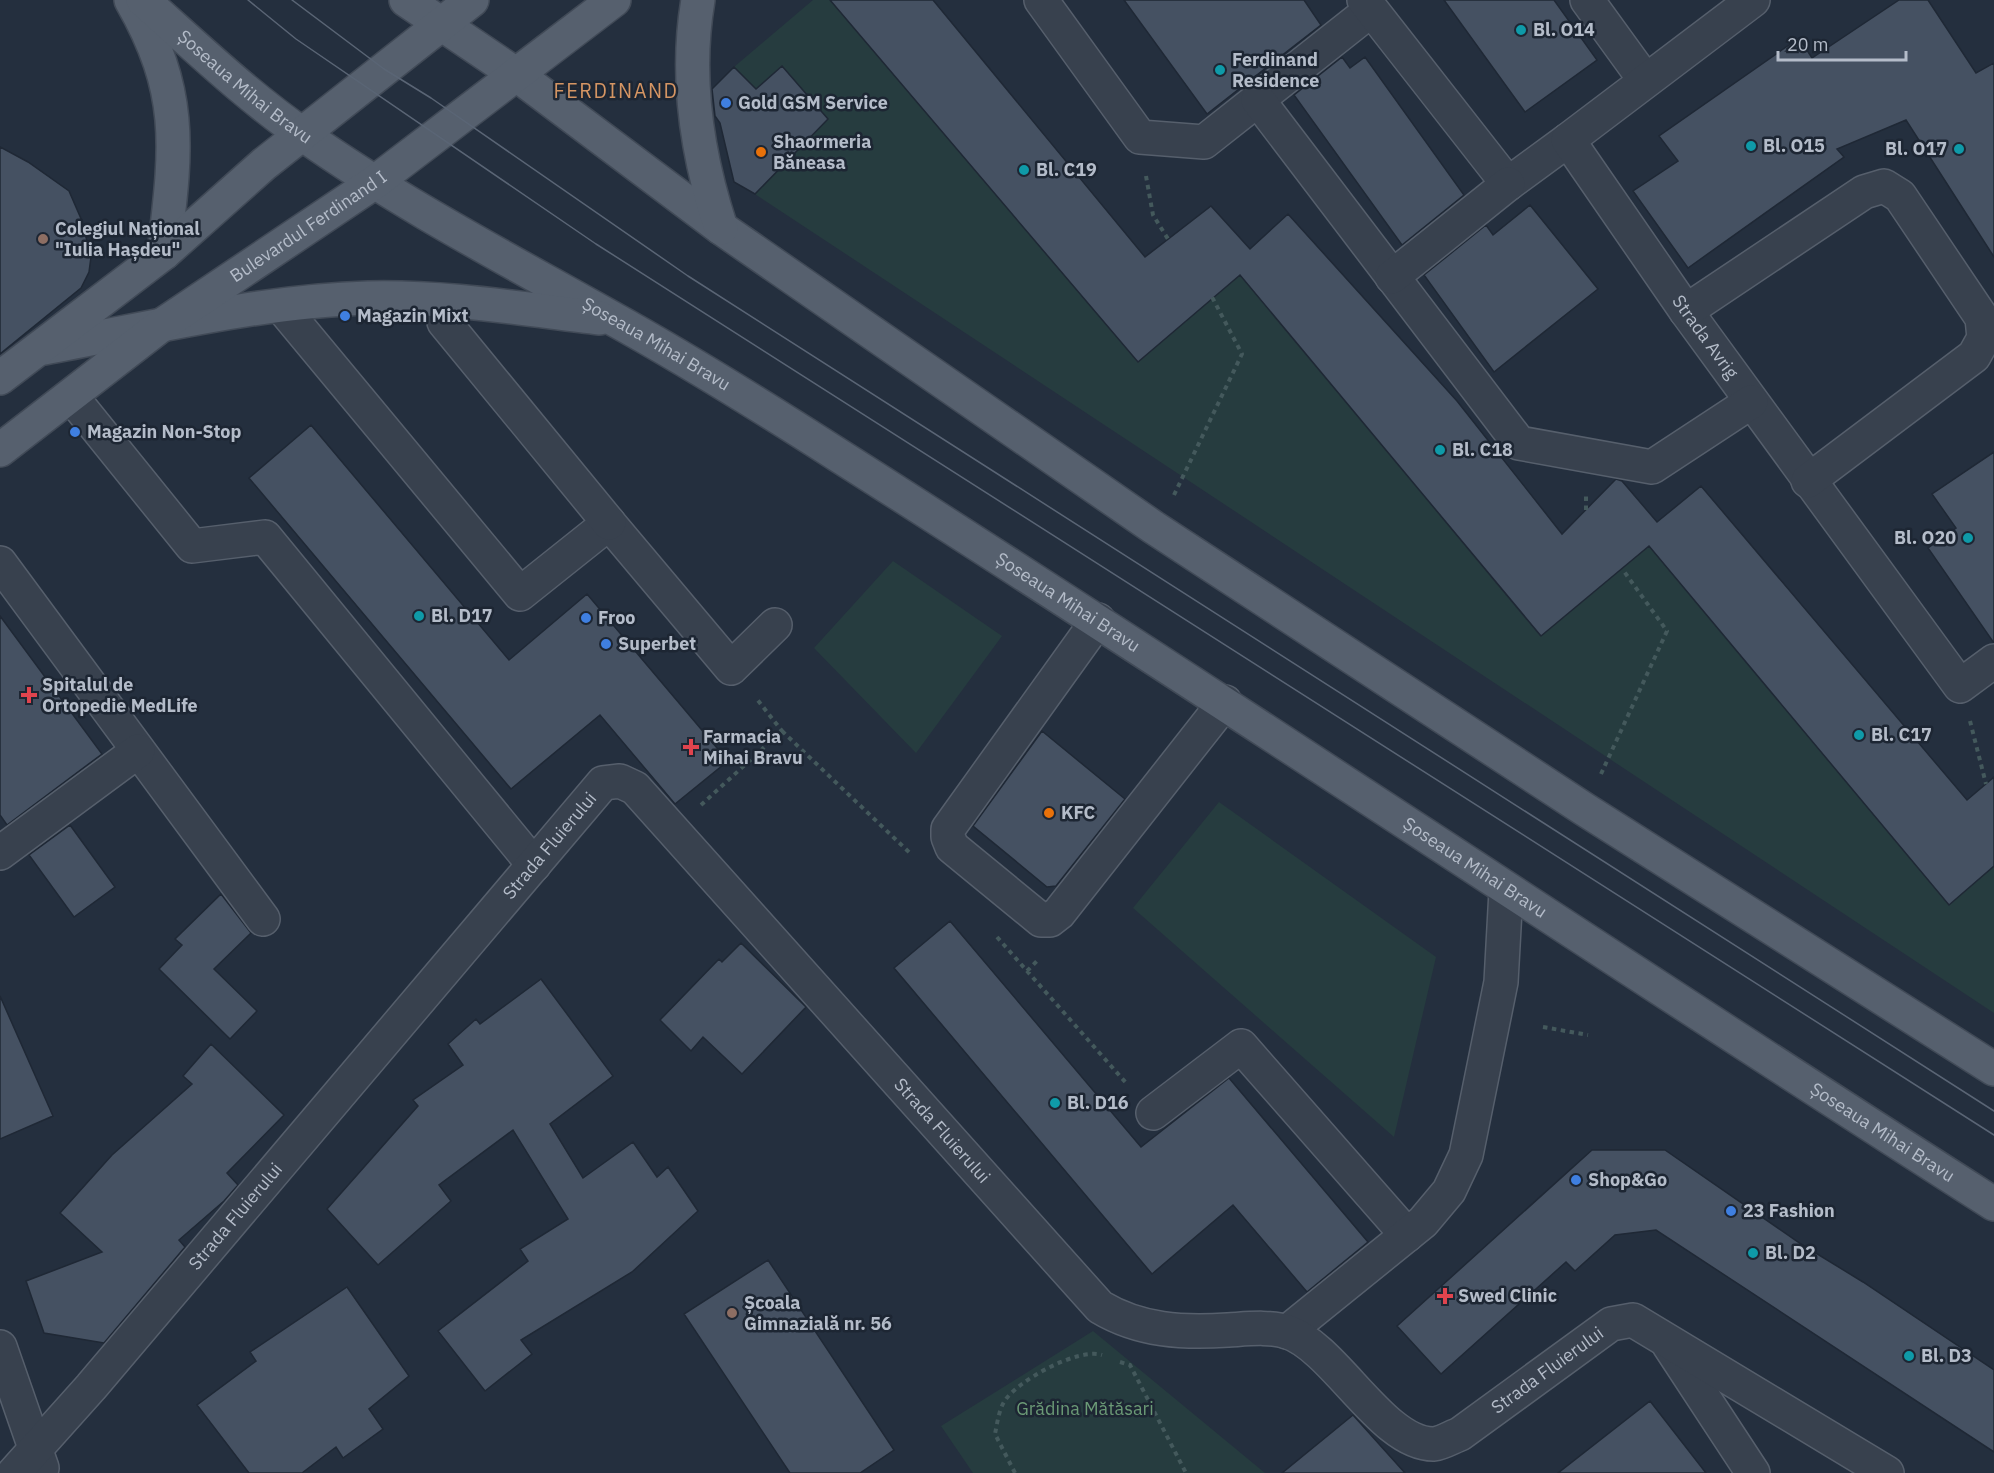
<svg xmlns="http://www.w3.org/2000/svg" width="1994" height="1473" viewBox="0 0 1994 1473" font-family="'IBM Plex Sans',sans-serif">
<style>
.green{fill:#263c3f}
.building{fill:#455162;stroke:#1f2835;stroke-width:1.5}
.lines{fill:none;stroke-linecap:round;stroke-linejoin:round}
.minor-casing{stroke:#565f6c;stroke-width:36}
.major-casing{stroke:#414a57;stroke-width:36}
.path{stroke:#44595c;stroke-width:4;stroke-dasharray:4.5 4.5;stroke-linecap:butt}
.minor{stroke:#38414e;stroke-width:33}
.major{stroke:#56606e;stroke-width:33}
.tram{stroke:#5a6575;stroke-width:1.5}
.culture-dot{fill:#0f9aa8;stroke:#1d2633;stroke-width:2}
.shop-dot{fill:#3f7fe0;stroke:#1d2633;stroke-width:2}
.food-dot{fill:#e8710a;stroke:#1d2633;stroke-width:2}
.education-dot{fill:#8d6e63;stroke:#1d2633;stroke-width:2}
.health-dot{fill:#e0444e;stroke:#1d2633;stroke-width:2}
.labels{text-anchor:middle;stroke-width:5;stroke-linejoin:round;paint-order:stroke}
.poi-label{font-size:18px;font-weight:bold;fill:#b4bcc9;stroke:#1d2633;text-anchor:start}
.street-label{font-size:18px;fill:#b4bcc9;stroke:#1d2633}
.park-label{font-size:18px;fill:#6b9a76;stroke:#1d2633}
.neighbourhood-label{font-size:20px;letter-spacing:1.5px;fill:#d59563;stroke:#1d2633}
</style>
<rect width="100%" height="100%" fill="#242f3e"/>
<path class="green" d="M 813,0 L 830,0 L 1138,362 L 1240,275 L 1540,636 L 1649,546 L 1948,904 L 1994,867 L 1994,1013 L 755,194 L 756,89 L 734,67 Z
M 893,561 L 1002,636 L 916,753 L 814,648 Z
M 1219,802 L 1436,957 L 1394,1137 L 1133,908 Z
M 1093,1331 L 1265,1473 L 973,1473 L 941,1426 Z"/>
<path class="building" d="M 830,0 L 933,0 L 1145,257 L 1211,206 L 1250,249 L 1288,214 L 1457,401 L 1562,534 L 1616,479 L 1622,481 L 1657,522 L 1701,486 L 1967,800 L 1994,777 L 1994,866 L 1949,905 L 1649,546 L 1541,636 L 1240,275 L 1138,362 Z
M 1124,0 L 1304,0 L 1321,25 L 1207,114 Z
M 1444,0 L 1554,0 L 1597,60 L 1525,112 Z
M 1899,0 L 1928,0 L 1976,73 L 1994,63 L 1994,257 L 1906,120 L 1837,149 L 1844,157 L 1688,268 L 1633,191 L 1678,161 L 1659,136 L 1799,38 L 1812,58 Z
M 1342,57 L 1350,68 L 1365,57 L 1464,195 L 1402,245 L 1294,95 Z
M 782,66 L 828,119 L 755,194 L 734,182 L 720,123 L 715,116 L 712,89 L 734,67 L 756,89 Z
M 0,147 L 28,162 L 69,191 L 82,221 L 91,257 L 89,272 L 81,288 L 0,354 Z
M 1530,205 L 1598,289 L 1494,372 L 1424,275 L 1486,225 L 1493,235 Z
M 311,425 L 509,660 L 587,594 L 728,761 L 675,804 L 600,715 L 511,789 L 249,478 Z
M 1994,452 L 1994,643 L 1928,548 L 1956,528 L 1932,494 Z
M 0,616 L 102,754 L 7,825 L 0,815 Z
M 1042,731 L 1125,799 L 1056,886 L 1047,887 L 973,826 Z
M 70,825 L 115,887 L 74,917 L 29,855 Z
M 221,894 L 251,933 L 214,969 L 257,1011 L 230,1039 L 159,969 L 182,945 L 175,939 Z
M 950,921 L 1141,1147 L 1229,1078 L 1368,1242 L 1307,1292 L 1233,1205 L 1152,1274 L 894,968 Z
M 741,943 L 806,1007 L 742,1074 L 703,1037 L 691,1051 L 660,1020 L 719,959 L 722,962 Z
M 541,979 L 613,1076 L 550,1124 L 583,1178 L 633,1142 L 657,1177 L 668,1167 L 698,1211 L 632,1272 L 521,1340 L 532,1354 L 485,1391 L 438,1331 L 528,1261 L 520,1249 L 568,1219 L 513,1130 L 439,1185 L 451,1201 L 378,1265 L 327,1209 L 418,1106 L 413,1100 L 463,1065 L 448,1044 L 476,1019 L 480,1024 Z
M 0,996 L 53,1116 L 0,1139 Z
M 211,1044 L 284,1115 L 227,1173 L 238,1185 L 224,1201 L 179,1240 L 185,1247 L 104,1343 L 44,1333 L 26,1281 L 102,1252 L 60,1213 L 112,1155 L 192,1084 L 183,1076 Z
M 1592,1150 L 1665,1150 L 1801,1244 L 1863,1282 L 1994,1370 L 1994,1452 L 1656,1230 L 1615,1235 L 1575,1271 L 1566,1262 L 1441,1374 L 1397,1326 Z
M 768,1260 L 894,1450 L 860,1473 L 790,1473 L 684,1314 Z
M 347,1287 L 409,1376 L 369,1409 L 383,1429 L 343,1458 L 336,1447 L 302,1473 L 249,1473 L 197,1405 L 256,1361 L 250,1352 Z
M 1650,1401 L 1706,1473 L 1558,1473 Z
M 1353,1415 L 1405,1473 L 1282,1473 Z"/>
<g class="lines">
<g class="minor-casing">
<g id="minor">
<path d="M 1041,0 L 1140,137 L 1204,142 L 1371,10"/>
<path d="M 1364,0 L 1508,184 L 1568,140"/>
<path d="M 1587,0 L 1645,80"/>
<path id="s1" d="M 1753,0 L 1568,140 L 1686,311 L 1960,686 L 1994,661"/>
<path d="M 1258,100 L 1519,443 L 1652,467 L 1751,402"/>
<path d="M 1392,277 L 1508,184"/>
<path d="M 281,306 L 520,594 L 609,523 L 731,668 L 775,625"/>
<path d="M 1686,311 L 1864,192 L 1884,186 L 1900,196 L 1982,318 L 1984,338 L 1974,356 L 1808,481"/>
<path d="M 444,322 L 609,523"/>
<path d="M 71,396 L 192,546 L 265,537 L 534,865"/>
<path d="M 0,563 L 263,919"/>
<path d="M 1098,620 L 948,829 L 948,837 L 952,847 L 1041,920 L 1050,920 L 1059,913 L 1225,702"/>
<path d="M 0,853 L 138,751"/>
<path d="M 1153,1113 L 1241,1046 L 1407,1235"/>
<path d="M 1287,1332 L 1423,1222 L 1449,1191 L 1466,1155 L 1501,982 L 1506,891"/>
<path d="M 1669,1345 L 1753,1473"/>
<path d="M 0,1347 L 42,1468"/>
<path id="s2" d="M 14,1473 L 91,1387 L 603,783 L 620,781 L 635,788 L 1100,1307 C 1140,1331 1183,1333 1228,1330 C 1246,1329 1270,1326 1288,1332 C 1336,1349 1383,1445 1434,1444 C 1442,1443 1452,1437 1460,1434 L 1611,1324 L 1633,1320 L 1887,1473"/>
</g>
</g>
<g class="major-casing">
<g id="major">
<path d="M 131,0 C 185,94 176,150 164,253"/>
<path id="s3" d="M 143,0 C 196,47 247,96 305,136 C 402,204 507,259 610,317 C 688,360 763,407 838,455 C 1226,701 1606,957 1994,1204"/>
<path d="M 406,0 L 517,75 L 721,228 L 1153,527 L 1584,809 L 1994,1069"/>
<path d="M 698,0 C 685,76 697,155 721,228"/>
<path d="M 44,348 C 151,328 260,301 368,298 C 445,296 523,309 600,318"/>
<path d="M 0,378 L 164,253 L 264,164 L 472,0"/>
<path id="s4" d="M 0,450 L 159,327 L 375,182 L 614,0"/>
</g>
</g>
<path class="path" d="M 1146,176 L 1153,215 L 1168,239
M 1174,495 L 1242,354 L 1212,297
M 1586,510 L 1586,493
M 1970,721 L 1986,784
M 782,731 L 912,855
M 1601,774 L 1667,631 L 1623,570
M 701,805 L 782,731 L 756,698
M 997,937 L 1127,1084
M 1027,971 L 1039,959
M 1543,1027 L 1588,1035
M 1120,1362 L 1130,1365 L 1186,1473
M 1015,1473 L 995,1434 C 997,1424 999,1410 1004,1402 C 1016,1381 1079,1347 1102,1355"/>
<use href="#minor" class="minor"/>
<use href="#major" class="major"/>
<path class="tram" d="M 248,0 L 296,39 L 596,244 L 1994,1135
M 292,0 L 384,69 L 431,98 L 688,276 L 1994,1111"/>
</g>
<g class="culture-dot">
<circle cx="1521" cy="30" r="6"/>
<circle cx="1220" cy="70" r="6"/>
<circle cx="1751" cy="146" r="6"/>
<circle cx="1959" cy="149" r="6"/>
<circle cx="1024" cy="170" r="6"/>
<circle cx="1440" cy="450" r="6"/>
<circle cx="1968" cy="538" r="6"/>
<circle cx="419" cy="616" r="6"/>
<circle cx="1859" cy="735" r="6"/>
<circle cx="1055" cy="1103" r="6"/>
<circle cx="1753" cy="1253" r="6"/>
<circle cx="1909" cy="1356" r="6"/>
</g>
<g class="shop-dot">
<circle cx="726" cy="103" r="6"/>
<circle cx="345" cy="316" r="6"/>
<circle cx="75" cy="432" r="6"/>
<circle cx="586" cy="618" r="6"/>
<circle cx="606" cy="644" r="6"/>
<circle cx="1576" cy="1180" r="6"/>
<circle cx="1731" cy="1211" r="6"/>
</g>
<g class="food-dot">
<circle cx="761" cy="152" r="6"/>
<circle cx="1049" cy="813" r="6"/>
</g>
<g class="education-dot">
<circle cx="43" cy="239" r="6"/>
<circle cx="732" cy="1313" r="6"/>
</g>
<g class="health-dot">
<path d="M26 686h6v6h6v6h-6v6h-6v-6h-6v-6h6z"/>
<path d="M688 738h6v6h6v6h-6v6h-6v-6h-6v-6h6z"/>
<path d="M1442 1287h6v6h6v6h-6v6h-6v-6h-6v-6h6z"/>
</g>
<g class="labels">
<g class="poi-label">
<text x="1533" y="36">Bl. O14</text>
<text x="1232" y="66">Ferdinand<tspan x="1232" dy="21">Residence</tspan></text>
<text x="738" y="109">Gold GSM Service</text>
<text x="773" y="148">Shaormeria<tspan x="773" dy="21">Băneasa</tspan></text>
<text x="1763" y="152">Bl. O15</text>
<text x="1947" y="155" text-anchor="end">Bl. O17</text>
<text x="1036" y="176">Bl. C19</text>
<text x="55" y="235">Colegiul Național<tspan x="55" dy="21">"Iulia Hașdeu"</tspan></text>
<text x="357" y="322">Magazin Mixt</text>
<text x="87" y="438">Magazin Non-Stop</text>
<text x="1452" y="456">Bl. C18</text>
<text x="1956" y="544" text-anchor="end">Bl. O20</text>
<text x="431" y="622">Bl. D17</text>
<text x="598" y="624">Froo</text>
<text x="618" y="650">Superbet</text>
<text x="42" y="691">Spitalul de<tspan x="42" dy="21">Ortopedie MedLife</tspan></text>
<text x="1871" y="741">Bl. C17</text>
<text x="703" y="743">Farmacia<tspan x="703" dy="21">Mihai Bravu</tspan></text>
<text x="1061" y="819">KFC</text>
<text x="1067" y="1109">Bl. D16</text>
<text x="1588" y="1186">Shop&amp;Go</text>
<text x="1743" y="1217">23 Fashion</text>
<text x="1765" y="1259">Bl. D2</text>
<text x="1458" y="1302">Swed Clinic</text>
<text x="744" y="1309">Școala<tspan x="744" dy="21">Gimnazială nr. 56</tspan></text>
<text x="1921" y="1362">Bl. D3</text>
</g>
<g class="street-label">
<text dy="6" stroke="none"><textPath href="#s3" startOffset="134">Șoseaua Mihai Bravu</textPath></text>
<text dy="6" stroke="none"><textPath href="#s4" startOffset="381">Bulevardul Ferdinand I</textPath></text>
<text dy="6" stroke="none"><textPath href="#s1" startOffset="472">Strada Avrig</textPath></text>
<text dy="6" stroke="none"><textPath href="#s3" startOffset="620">Șoseaua Mihai Bravu</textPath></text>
<text dy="6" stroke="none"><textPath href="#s3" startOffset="1106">Șoseaua Mihai Bravu</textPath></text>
<text dy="6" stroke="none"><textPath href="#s2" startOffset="825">Strada Fluierului</textPath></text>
<text dy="6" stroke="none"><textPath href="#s3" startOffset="1592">Șoseaua Mihai Bravu</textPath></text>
<text dy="6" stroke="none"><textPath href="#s2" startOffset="1401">Strada Fluierului</textPath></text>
<text dy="6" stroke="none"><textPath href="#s3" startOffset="2078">Șoseaua Mihai Bravu</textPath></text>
<text dy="6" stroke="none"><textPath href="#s2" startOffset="339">Strada Fluierului</textPath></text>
<text dy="6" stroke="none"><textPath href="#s2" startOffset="2154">Strada Fluierului</textPath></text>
</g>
<g class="park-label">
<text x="1085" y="1415">Grădina Mătăsari</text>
</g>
<g class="neighbourhood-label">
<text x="616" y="98">FERDINAND</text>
</g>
</g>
<path d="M1778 51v9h128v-9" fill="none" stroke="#b4bcc9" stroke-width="3"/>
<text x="1787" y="51" font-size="18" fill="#b4bcc9" stroke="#1d2633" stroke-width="4.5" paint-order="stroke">20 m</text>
</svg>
